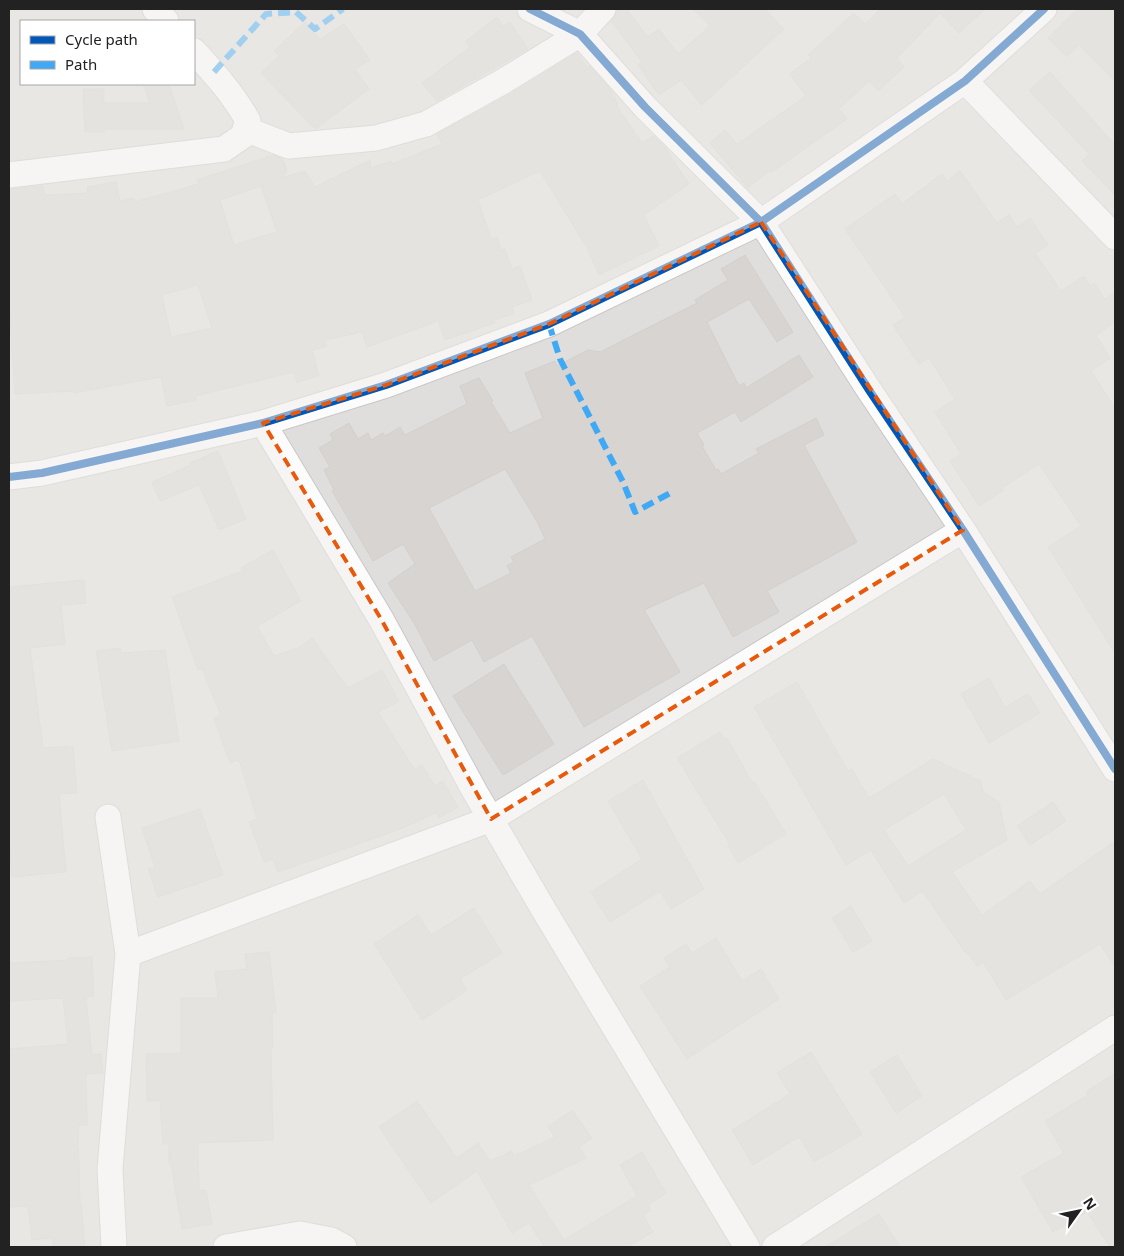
<svg xmlns="http://www.w3.org/2000/svg" width="1124" height="1256" viewBox="0 0 1124 1256" font-family="'Noto Sans',sans-serif">
<style>
.residential{fill:#dfdedc;fill-rule:evenodd}
.building{fill:#d7d4d2;stroke:#d3d0cc;fill-rule:evenodd}
.lines{fill:none;stroke-linecap:round;stroke-linejoin:round}
.street-casing{stroke:#c9c8c7;stroke-width:27}
.street{stroke:#fdfcfc;stroke-width:25}
.quiet{stroke:#3fa9f5;stroke-width:6;stroke-dasharray:12 6;stroke-linecap:butt}
.cycleway-casing{stroke:#fff;stroke-width:11}
.cycleway{stroke:#0057b8;stroke-width:8}
.marked{fill:none;stroke:#e8590c;stroke-width:4;stroke-dasharray:10 6;stroke-linejoin:round}
</style>
<rect width="100%" height="100%" fill="#f0eeeb"/>
<path class="residential" d="M 9,9 L 1115,9 L 1115,1247 L 9,1247 ZM 21,21 L 194,21 L 194,84 L 21,84 Z"/>
<path class="building" d="M 617,9 L 626,9 L 648,37 L 659,29 L 678,54 L 710,26 L 693,9 L 765,9 L 784,29 L 702,105 L 681,80 L 659,95 L 638,65 L 642,62 L 611,21 L 617,13 Z
M 880,9 L 985,9 L 959,33 L 940,13 L 897,58 L 904,67 L 878,91 L 869,81 L 839,109 L 847,119 L 772,172 L 770,170 L 748,188 L 710,143 L 725,130 L 737,144 L 806,96 L 790,74 L 811,58 L 808,55 L 854,13 L 865,24 Z
M 1077,9 L 1115,9 L 1115,81 L 1079,45 L 1067,57 L 1048,38 Z
M 497,17 L 503,27 L 510,22 L 528,49 L 437,101 L 422,83 L 470,47 L 466,41 Z
M 305,22 L 320,39 L 344,24 L 370,60 L 355,69 L 369,89 L 315,129 L 261,73 L 279,56 L 274,51 Z
M 577,53 L 587,68 L 589,66 L 609,88 L 618,104 L 616,105 L 642,143 L 653,136 L 664,146 L 689,184 L 644,215 L 659,246 L 599,275 L 587,248 L 540,171 L 478,200 L 491,239 L 497,237 L 501,250 L 505,249 L 512,269 L 520,266 L 532,300 L 512,307 L 514,314 L 494,320 L 495,323 L 445,340 L 438,321 L 367,347 L 362,332 L 325,340 L 327,346 L 312,350 L 319,376 L 297,382 L 294,372 L 195,396 L 196,400 L 167,406 L 161,377 L 74,393 L 73,391 L 15,394 L 9,301 L 9,189 L 43,186 L 44,195 L 88,193 L 87,187 L 116,182 L 120,201 L 134,198 L 134,202 L 199,184 L 197,180 L 273,155 L 283,159 L 287,172 L 281,178 L 305,171 L 315,187 L 370,160 L 371,168 L 391,161 L 392,164 L 442,144 L 437,134 L 509,95 ZM 261,186 L 277,232 L 234,245 L 220,200 ZM 198,285 L 212,328 L 171,337 L 162,295 Z
M 1050,72 L 1115,145 L 1115,195 L 1082,161 L 1089,154 L 1029,90 Z
M 143,84 L 169,84 L 184,129 L 105,129 L 105,132 L 85,132 L 83,89 L 104,89 L 104,103 L 150,103 Z
M 960,171 L 997,223 L 1009,215 L 1017,227 L 1030,218 L 1048,245 L 1035,253 L 1061,291 L 1084,276 L 1090,286 L 1094,283 L 1105,299 L 1115,292 L 1115,322 L 1096,335 L 1110,358 L 1091,371 L 1115,408 L 1115,653 L 1048,547 L 1081,526 L 1039,464 L 1002,488 L 1004,490 L 979,506 L 950,461 L 961,454 L 935,412 L 955,399 L 929,358 L 919,364 L 893,325 L 905,317 L 845,229 L 895,194 L 902,204 L 942,174 L 947,181 Z
M 745,255 L 793,332 L 777,342 L 749,299 L 707,322 L 739,386 L 744,383 L 746,388 L 799,355 L 813,377 L 741,422 L 735,412 L 697,433 L 704,445 L 702,446 L 716,470 L 718,469 L 721,474 L 759,453 L 756,449 L 816,418 L 824,435 L 804,445 L 857,542 L 767,591 L 779,612 L 733,637 L 704,583 L 644,610 L 680,672 L 584,727 L 532,636 L 484,662 L 472,640 L 434,661 L 414,623 L 388,583 L 415,564 L 403,544 L 373,561 L 332,491 L 334,490 L 324,470 L 330,467 L 319,448 L 333,440 L 330,434 L 349,423 L 358,439 L 368,433 L 371,440 L 383,433 L 385,436 L 400,427 L 405,435 L 467,404 L 460,386 L 479,378 L 493,401 L 491,402 L 510,433 L 543,418 L 525,373 L 555,361 L 557,366 L 588,350 L 600,352 L 697,303 L 695,300 L 728,280 L 721,269 ZM 505,469 L 538,523 L 545,539 L 511,557 L 514,562 L 507,566 L 511,573 L 475,591 L 429,508 Z
M 218,451 L 246,519 L 219,530 L 199,485 L 160,501 L 152,482 L 191,465 L 190,463 Z
M 273,550 L 301,601 L 257,626 L 274,656 L 298,648 L 312,638 L 348,688 L 382,670 L 399,701 L 378,712 L 415,770 L 422,765 L 435,786 L 443,781 L 458,807 L 439,818 L 436,813 L 398,830 L 278,872 L 273,859 L 264,862 L 249,822 L 257,819 L 239,760 L 230,763 L 214,718 L 221,715 L 202,669 L 198,670 L 172,597 L 243,571 L 241,568 Z
M 84,580 L 86,603 L 61,605 L 65,644 L 30,648 L 43,748 L 73,746 L 77,793 L 59,794 L 66,872 L 12,877 L 9,840 L 9,587 Z
M 120,648 L 121,653 L 165,650 L 179,741 L 112,751 L 96,651 Z
M 504,664 L 554,744 L 503,775 L 453,696 Z
M 989,678 L 1005,707 L 1028,694 L 1040,713 L 989,743 L 961,694 Z
M 797,682 L 848,771 L 852,769 L 869,798 L 933,759 L 981,781 L 983,792 L 999,802 L 1007,840 L 952,872 L 982,915 L 1030,881 L 1040,894 L 1115,841 L 1115,967 L 1100,944 L 1006,1000 L 983,962 L 977,966 L 966,951 L 965,952 L 922,891 L 904,903 L 871,850 L 846,865 L 754,707 ZM 944,794 L 966,830 L 908,866 L 884,830 Z
M 720,732 L 724,739 L 727,738 L 752,782 L 754,781 L 786,834 L 738,863 L 728,846 L 730,845 L 677,758 Z
M 643,780 L 704,889 L 671,909 L 660,891 L 610,922 L 591,892 L 642,859 L 608,801 Z
M 1053,802 L 1066,821 L 1030,845 L 1017,826 Z
M 200,809 L 223,875 L 158,897 L 148,869 L 155,867 L 142,828 Z
M 851,906 L 872,941 L 853,952 L 832,918 Z
M 474,908 L 502,953 L 460,979 L 467,990 L 422,1020 L 374,944 L 418,915 L 431,935 Z
M 716,938 L 742,981 L 761,969 L 779,999 L 687,1059 L 640,986 L 670,967 L 664,958 L 686,944 L 692,953 Z
M 269,952 L 276,1013 L 272,1013 L 273,1047 L 271,1048 L 273,1140 L 198,1143 L 199,1191 L 206,1190 L 212,1224 L 182,1229 L 171,1164 L 169,1164 L 169,1144 L 163,1144 L 160,1100 L 147,1101 L 146,1054 L 181,1053 L 181,998 L 218,998 L 215,972 L 247,969 L 245,954 Z
M 92,957 L 94,996 L 86,997 L 92,1055 L 101,1054 L 103,1073 L 86,1074 L 87,1125 L 78,1125 L 80,1204 L 81,1204 L 85,1247 L 54,1247 L 52,1238 L 32,1240 L 28,1206 L 9,1207 L 9,1049 L 68,1044 L 63,998 L 9,1001 L 9,963 L 68,960 L 68,958 Z
M 811,1052 L 862,1134 L 827,1155 L 827,1154 L 814,1162 L 799,1137 L 753,1165 L 732,1130 L 790,1094 L 777,1073 Z
M 897,1055 L 922,1096 L 896,1113 L 870,1072 Z
M 1115,1073 L 1115,1247 L 1110,1247 L 1087,1212 L 1053,1232 L 1021,1177 L 1064,1153 L 1045,1121 L 1088,1095 L 1086,1092 Z
M 417,1101 L 457,1158 L 478,1143 L 490,1161 L 512,1151 L 514,1156 L 555,1137 L 548,1127 L 572,1110 L 592,1138 L 579,1147 L 586,1158 L 529,1185 L 564,1240 L 637,1196 L 620,1165 L 642,1152 L 666,1193 L 648,1205 L 651,1210 L 643,1215 L 653,1232 L 627,1247 L 545,1247 L 529,1223 L 512,1233 L 477,1171 L 431,1203 L 379,1127 Z
M 879,1214 L 900,1247 L 825,1247 Z"/>
<g class="lines">
<g class="street-casing">
<path id="street" d="M 155,9 L 166,21
M 530,9 L 580,34 L 645,107 L 761,222 L 869,390 L 963,530 L 1115,769
M 965,81 L 1115,237
M 245,129 L 289,146 L 376,138 L 426,124 L 502,82 L 580,34 L 603,9
M 9,175 L 224,149 L 243,136 L 248,121 C 234,95 214,73 194,51
M 263,423 L 381,619 L 475,792 L 545,912 L 747,1247
M 9,477 L 42,473 L 263,423 L 386,385 L 549,324 L 761,222 L 965,81 L 1044,9
M 108,817 L 128,954 L 110,1169 L 114,1247
M 128,954 L 491,819 L 963,530
M 226,1247 L 300,1234 L 331,1240 L 344,1247
M 775,1247 L 1115,1028"/>
</g>
<use href="#street" class="street"/>
<path class="quiet" d="M 214,72 L 266,14 L 296,12 L 315,29 L 343,9
M 549,324 L 560,359 L 623,482 L 635,512 L 672,492"/>
<g class="cycleway-casing">
<path id="cycleway" d="M 530,9 L 580,34 L 645,107 L 761,222 L 869,390 L 963,530 L 1115,769
M 9,477 L 42,473 L 263,423 L 386,385 L 549,324 L 761,222 L 965,81 L 1044,9"/>
</g>
<use href="#cycleway" class="cycleway"/>
</g>
<path d="M0 0H1124V1256H0ZM 761,222 L 963,530 L 491,819 L 381,619 L 263,423 L 386,385 L 549,324 Z" fill="#f0eeeb" fill-opacity=".55" fill-rule="evenodd"/>
<path class="marked" d="M 761,222 L 963,530 L 491,819 L 381,619 L 263,423 L 386,385 L 549,324 Z"/>
<rect width="1124" height="1256" fill="none" stroke="#222222" stroke-width="20"/>
<rect x="20" y="20" width="175" height="65" fill="#ffffff" stroke="#a7a7a7"/>
<rect x="30" y="36" width="25" height="8" fill="#0057b8" stroke="#a7a7a7"/>
<text x="65" y="45" font-size="15" fill="#222222">Cycle path</text>
<rect x="30" y="61" width="25" height="8" fill="#3fa9f5" stroke="#a7a7a7"/>
<text x="65" y="70" font-size="15" fill="#222222">Path</text>
<g transform="translate(1079 1211) rotate(57)" stroke="#ffffff" stroke-width="4" paint-order="stroke">
<path d="M0-4L9 19L0 12L-9 19Z" fill="#222222"/>
<text y="-8" font-size="14" font-weight="bold" text-anchor="middle" fill="#222222">N</text>
</g>
</svg>
